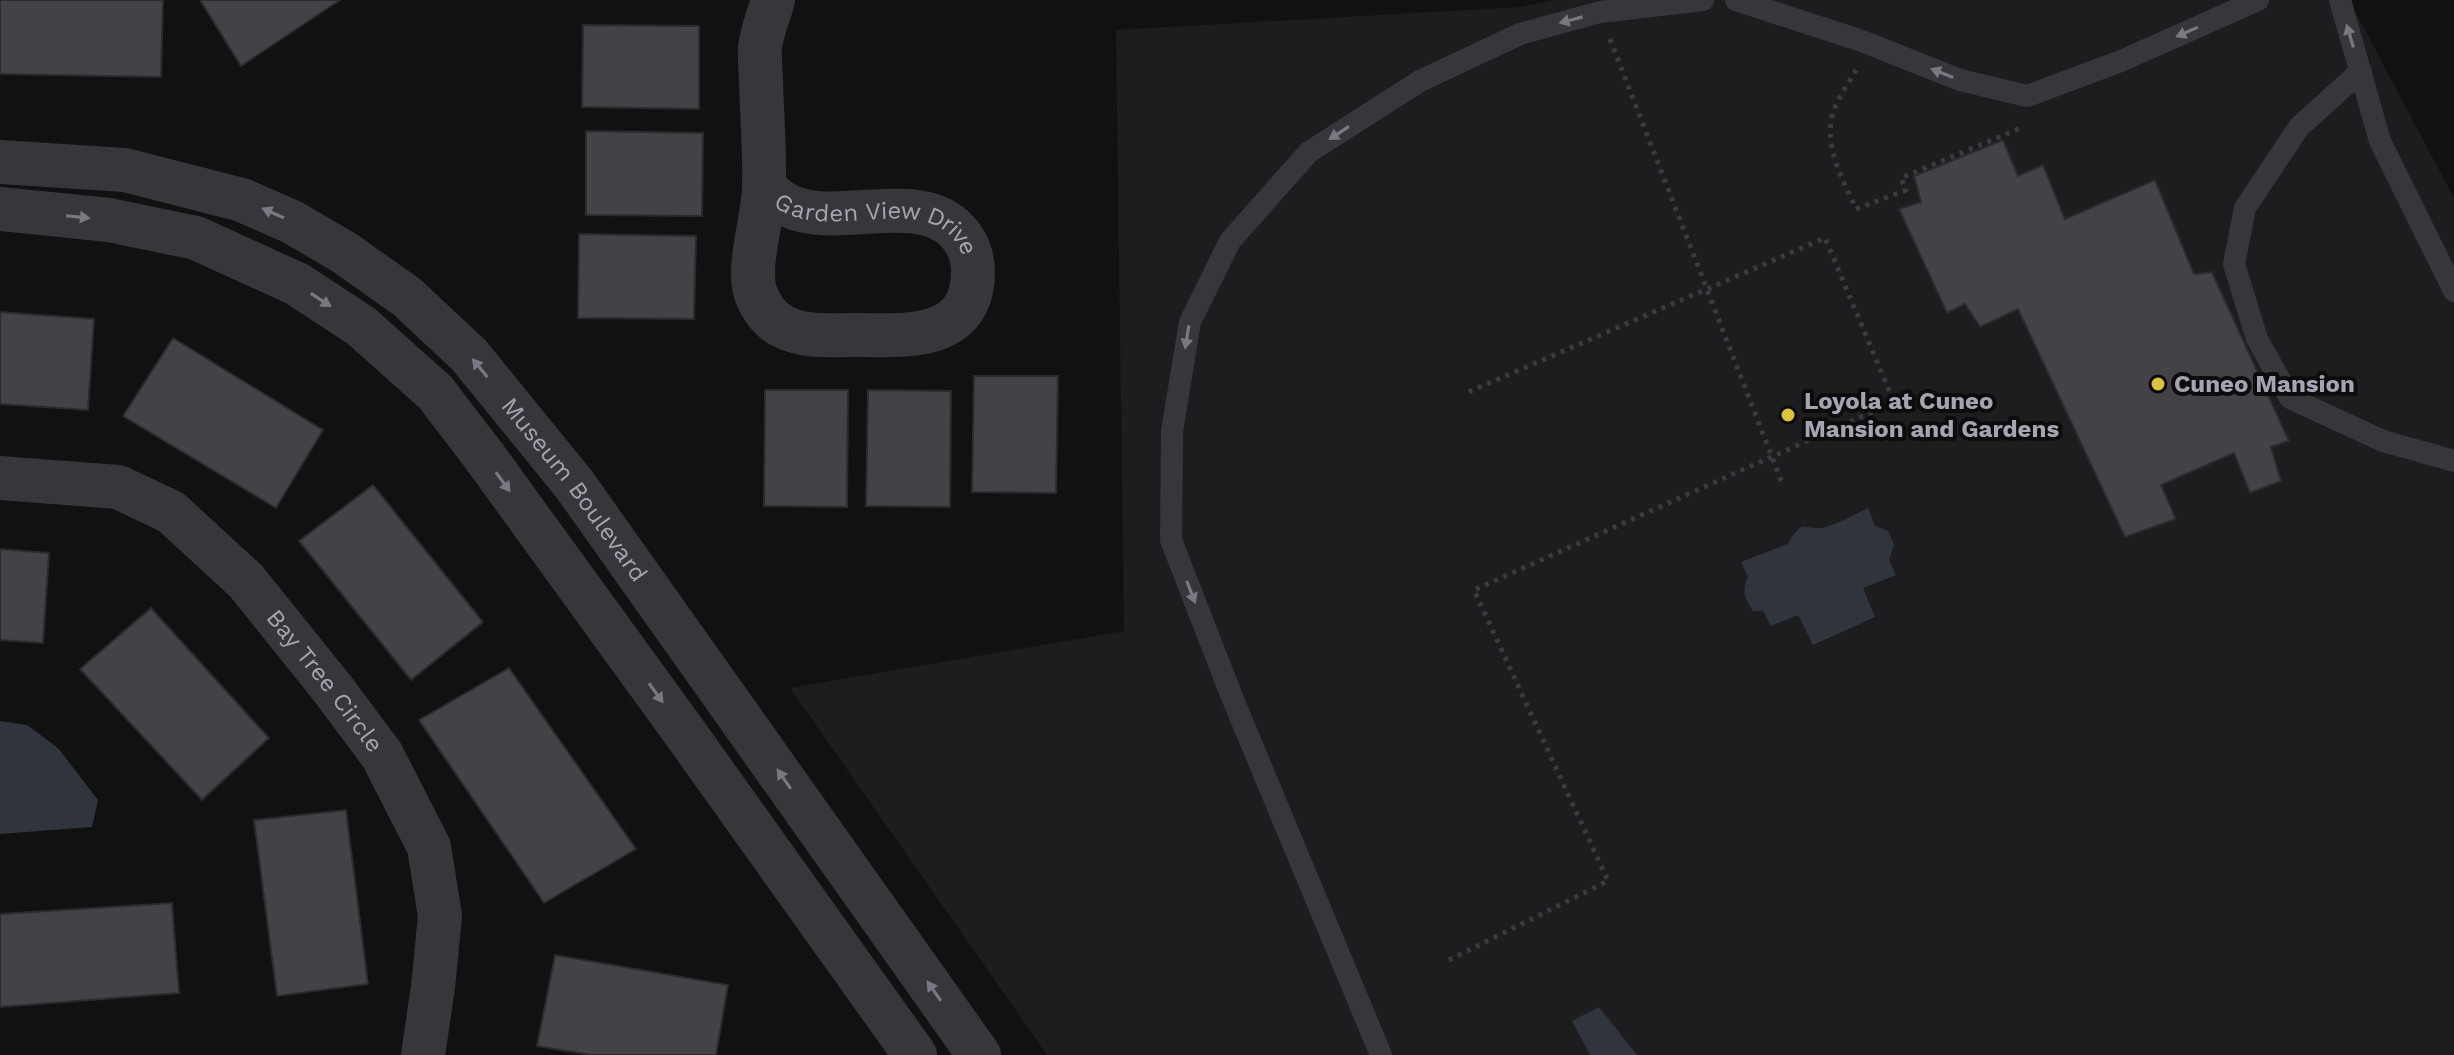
<svg xmlns="http://www.w3.org/2000/svg" width="2454" height="1055" viewBox="0 0 2454 1055" font-family="'Work Sans',sans-serif">
<style>
.built{fill:#1d1d1f}
.water{fill:#30353d}
.building{fill:#434347;stroke:#2b2b2e;stroke-width:2}
.lines{fill:none;stroke-linecap:round;stroke-linejoin:round}
.path{stroke:#3a3b3f;stroke-width:5;stroke-dasharray:4 6;stroke-linecap:butt}
.lane{stroke:#37373b;stroke-width:22}
.street{stroke:#37373b;stroke-width:44}
.oneway{fill:#787982}
.poi-dot{fill:#dbc340;stroke:#0c0c0d;stroke-width:3}
.labels{text-anchor:middle;stroke-width:8;stroke-linejoin:round;paint-order:stroke}
.street-label{font-size:24px;fill:#a4a5b1;stroke:#0c0c0d}
.poi-label{font-size:24px;font-weight:bold;fill:#a4a5b1;stroke:#0c0c0d;text-anchor:start}
</style>
<rect width="100%" height="100%" fill="#111112"/>
<path class="built" d="M 1554,0 L 2349,0 L 2454,198 L 2454,1055 L 1047,1055 L 790,688 L 1124,631 L 1116,30 L 1520,7 Z"/>
<path class="water" d="M 1868,508 L 1875,526 L 1888,531 L 1894,545 L 1889,560 L 1896,575 L 1863,588 L 1875,617 L 1813,645 L 1798,615 L 1771,626 L 1763,611 L 1753,611 C 1745,598 1741,591 1748,577 L 1741,562 L 1788,544 C 1804,515 1805,533 1826,527 C 1840,523 1854,515 1868,508 Z
M 0,721 L 27,725 L 58,748 L 98,800 L 92,827 L 0,834 Z
M 1599,1007 L 1637,1055 L 1590,1055 L 1572,1021 Z"/>
<path class="building" d="M 0,0 L 163,0 L 161,77 L 0,74 Z
M 200,0 L 340,0 L 241,66 Z
M 583,25 L 699,26 L 699,109 L 582,107 Z
M 586,131 L 703,133 L 702,216 L 586,215 Z
M 2003,140 L 2018,176 L 2043,165 L 2065,219 L 2155,180 L 2194,274 L 2212,272 L 2289,441 L 2271,447 L 2281,481 L 2250,493 L 2234,453 L 2161,485 L 2176,519 L 2125,537 L 2018,309 L 1980,327 L 1965,304 L 1947,313 L 1899,209 L 1921,202 L 1914,176 Z
M 579,234 L 696,236 L 694,319 L 578,318 Z
M 0,312 L 94,319 L 88,410 L 0,404 Z
M 173,338 L 323,430 L 276,508 L 123,416 Z
M 974,376 L 1058,376 L 1056,493 L 972,492 Z
M 765,390 L 848,390 L 847,507 L 764,506 Z
M 868,390 L 951,391 L 950,507 L 866,506 Z
M 373,485 L 483,622 L 411,680 L 299,541 Z
M 0,549 L 49,553 L 43,643 L 0,640 Z
M 151,608 L 269,738 L 202,800 L 80,669 Z
M 509,668 L 636,849 L 544,903 L 419,720 Z
M 346,810 L 368,984 L 277,996 L 254,820 Z
M 172,903 L 179,993 L 0,1007 L 0,914 Z
M 555,955 L 728,985 L 716,1055 L 591,1055 L 537,1046 Z"/>
<g class="lines">
<path class="path" d="M 1610,39 L 1782,483
M 1856,70 C 1848,84 1834,103 1831,120 C 1827,153 1843,180 1856,209 L 1906,190 L 1901,178 L 2023,127
M 1449,960 L 1608,881 L 1474,590 L 1894,402 L 1825,238 L 1466,393"/>
<path class="lane" d="M 1736,0 L 1862,41 L 1960,80 L 2027,96 L 2121,61 L 2258,0
M 2340,0 L 2380,141 L 2454,291
M 2361,71 L 2299,127 L 2245,208 L 2234,264 L 2257,339 L 2290,398 L 2383,441 L 2454,461
M 1381,1055 L 1232,697 L 1171,540 L 1172,431 L 1190,322 L 1230,241 L 1309,152 L 1420,81 L 1520,34 L 1600,12 L 1703,0"/>
<g class="street">
<path id="s1" d="M 0,162 L 125,170 L 242,200 L 292,222 L 345,253 L 407,297 L 469,355 L 574,484 L 979,1055"/>
<path id="s2" d="M 764,188 C 772,194 780,202 789,206 C 837,228 913,191 954,228 C 966,239 973,255 973,271 C 973,343 904,335 854,335 C 830,335 804,338 782,326 C 770,320 761,307 756,294 C 746,267 764,217 764,186 C 765,152 762,117 761,83 C 761,71 759,59 760,47 C 762,31 769,15 773,0"/>
<path d="M 0,209 L 109,220 L 196,238 L 297,284 L 361,326 L 435,392 L 484,456 L 685,733 L 915,1055"/>
<path id="s3" d="M 0,478 L 118,487 L 171,512 L 246,581 L 332,688 L 382,755 L 429,847 L 440,916 L 433,987 L 423,1055"/>
</g>
</g>
<defs><path id="oneway-solid" d="M-6-.8H1V-3.2L6.5 0L1 3.2V.8H-6Z" transform="scale(2)"/></defs>
<g class="oneway">
<use href="#oneway-solid" transform="translate(1571 20) rotate(165)"/>
<use href="#oneway-solid" transform="translate(2187 32) rotate(156)"/>
<use href="#oneway-solid" transform="translate(2350 36) rotate(-107)"/>
<use href="#oneway-solid" transform="translate(1942 73) rotate(-158)"/>
<use href="#oneway-solid" transform="translate(1339 133) rotate(147)"/>
<use href="#oneway-solid" transform="translate(273 213) rotate(-156)"/>
<use href="#oneway-solid" transform="translate(78 217) rotate(6)"/>
<use href="#oneway-solid" transform="translate(321 300) rotate(33)"/>
<use href="#oneway-solid" transform="translate(1187 337) rotate(99)"/>
<use href="#oneway-solid" transform="translate(480 368) rotate(-129)"/>
<use href="#oneway-solid" transform="translate(503 482) rotate(54)"/>
<use href="#oneway-solid" transform="translate(1191 592) rotate(69)"/>
<use href="#oneway-solid" transform="translate(656 693) rotate(54)"/>
<use href="#oneway-solid" transform="translate(784 779) rotate(-125)"/>
<use href="#oneway-solid" transform="translate(934 991) rotate(-125)"/>
</g>
<g class="poi-dot">
<circle cx="2158" cy="384" r="8"/>
<circle cx="1788" cy="415" r="8"/>
</g>
<g class="labels">
<g class="street-label">
<text dy="8" stroke="none"><textPath href="#s2" startOffset="124">Garden View Drive</textPath></text>
<text dy="8" stroke="none"><textPath href="#s1" startOffset="694">Museum Boulevard</textPath></text>
<text dy="8" stroke="none"><textPath href="#s3" startOffset="406">Bay Tree Circle</textPath></text>
</g>
<g class="poi-label">
<text x="2174" y="392">Cuneo Mansion</text>
<text x="1804" y="409">Loyola at Cuneo<tspan x="1804" dy="28">Mansion and Gardens</tspan></text>
</g>
</g>
</svg>
